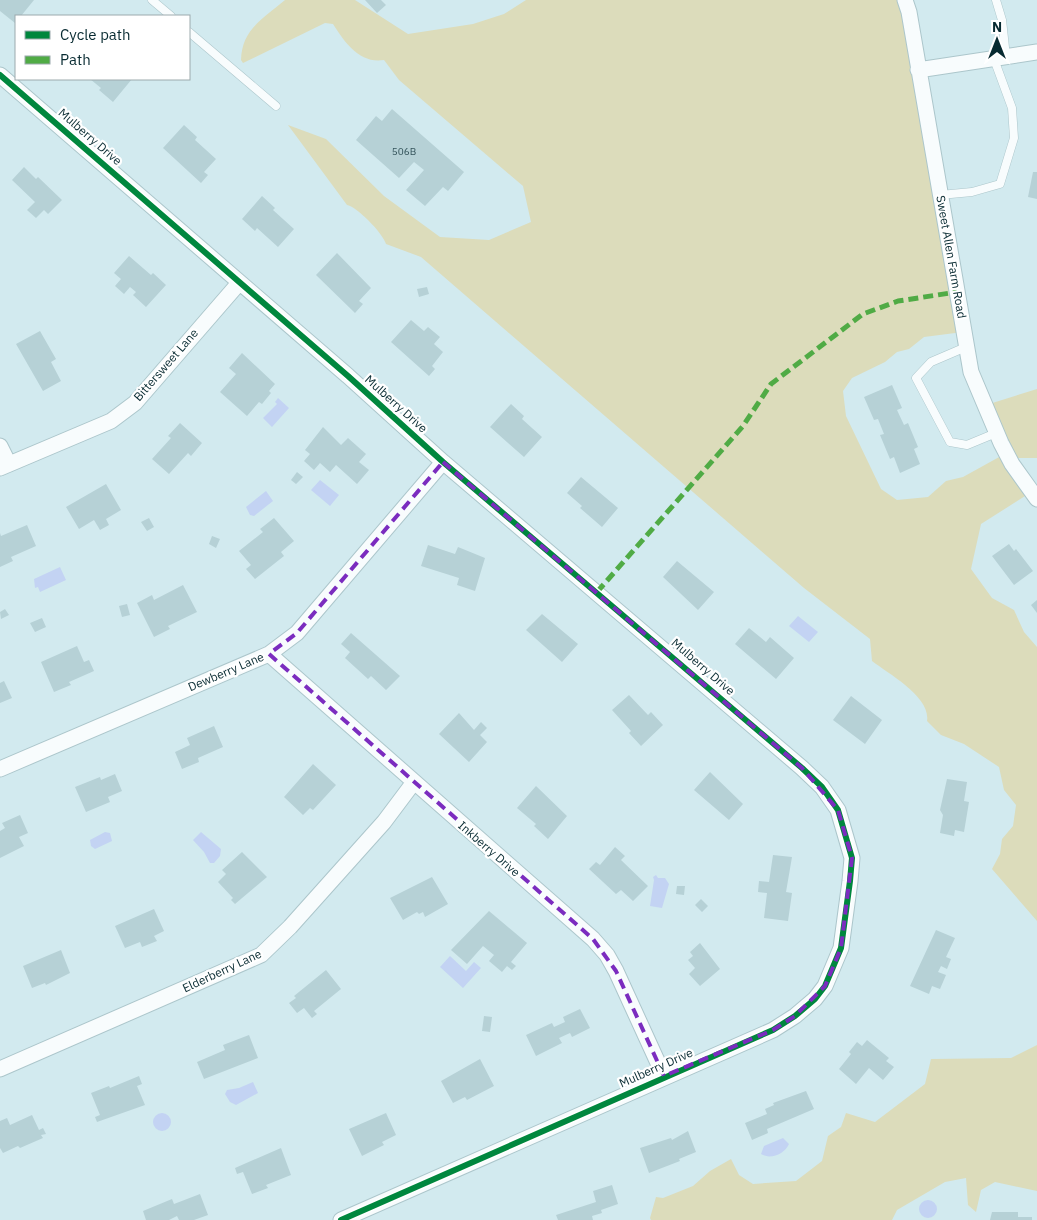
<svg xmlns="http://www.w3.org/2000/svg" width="1037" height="1220" viewBox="0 0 1037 1220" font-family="'IBM Plex Sans',sans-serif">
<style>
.green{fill:#dcdcbb}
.water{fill:#c3d3f3}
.building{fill:#b6d1d6}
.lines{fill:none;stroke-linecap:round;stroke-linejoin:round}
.lane-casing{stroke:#acc6cb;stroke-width:9}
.street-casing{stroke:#acc6cb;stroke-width:17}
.lane{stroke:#f8fcfd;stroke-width:8}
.street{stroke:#f8fcfd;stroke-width:15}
.quiet{stroke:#50ab45;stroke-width:5;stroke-dasharray:10 5;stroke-linecap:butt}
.cycleway-casing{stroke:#fff;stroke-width:9}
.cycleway{stroke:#00873e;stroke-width:6}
.marked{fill:none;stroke:#7b2cbf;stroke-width:4;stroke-dasharray:10 6;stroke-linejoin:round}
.labels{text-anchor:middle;stroke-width:4.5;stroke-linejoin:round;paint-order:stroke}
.number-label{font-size:10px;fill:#34545b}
.street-label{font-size:12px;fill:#072a31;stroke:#fff}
</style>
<rect width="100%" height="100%" fill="#d2eaef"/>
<path class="green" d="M 285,0 L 355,0 L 408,34 L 473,24 L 504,14 L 526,0 L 907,0 L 963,332 L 924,337 L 909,349 L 897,352 L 885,362 L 852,378 L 843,391 L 846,416 L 881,489 L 897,500 L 928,497 L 946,481 L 963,477 L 1001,456 L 986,405 L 1037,389 L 1037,458 L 1012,458 L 1033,491 L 981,524 L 971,569 L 992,598 L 1014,610 L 1024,632 L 1037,647 L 1037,921 L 992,869 L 1000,854 L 1002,839 L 1013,826 L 1016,805 L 1004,790 L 999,767 L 964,744 L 941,735 L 927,721 C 931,697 889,674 872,661 L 870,639 L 804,588 L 421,257 L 386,244 C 383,233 356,206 347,205 L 288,125 L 326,139 L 384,196 L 440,237 L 489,240 L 531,222 L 523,186 L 399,80 L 384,60 C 360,64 345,43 333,24 L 325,23 L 243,63 L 241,60 C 242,29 263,19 285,0 Z
M 1037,1045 L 1037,1191 L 995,1182 L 981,1190 L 976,1212 L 968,1205 L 966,1178 L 945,1182 L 897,1210 L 892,1220 L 651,1220 L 650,1218 L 656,1197 L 663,1198 L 693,1186 L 710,1171 L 731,1159 L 739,1175 L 753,1184 L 796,1181 L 822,1161 L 828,1136 L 841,1127 L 846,1113 L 875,1122 L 925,1084 L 931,1059 L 1011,1058 Z"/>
<path class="water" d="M 278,398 L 289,408 L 272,427 L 263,418 L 277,404 L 275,402 Z
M 320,480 L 339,495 L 330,506 L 311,490 Z
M 266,491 L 273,501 L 254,516 L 250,515 L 246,507 Z
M 60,567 L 66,580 L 40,592 L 38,587 L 35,588 L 34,579 Z
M 798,616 L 818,632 L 809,642 L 789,626 Z
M 105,832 L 110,833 L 112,841 L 95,849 L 91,846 L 90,840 Z
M 201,832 L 221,849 L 220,856 L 214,863 L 210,863 L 204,852 L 193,840 Z
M 656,875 L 658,878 L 665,878 L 669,884 L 662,908 L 650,906 L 654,880 L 653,877 Z
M 450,956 L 466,971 L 474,962 L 481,968 L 463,988 L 440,967 Z
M 253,1082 L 258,1093 L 236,1105 L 230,1102 L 225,1094 L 227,1090 L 239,1088 Z
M153 1122a9 9 0 1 1 18 0a9 9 0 1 1-18 0Z
M 783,1138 L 789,1144 C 785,1154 770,1160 761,1154 L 764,1146 Z
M919 1209a9 9 0 1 1 18 0a9 9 0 1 1-18 0Z"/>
<path class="building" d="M 0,0 L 34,0 L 21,16 L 16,16 L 15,23 L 0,11 Z
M 365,0 L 381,0 L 386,5 L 377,13 Z
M 90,79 L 132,79 L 113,102 L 99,90 L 101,88 Z
M 392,109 L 464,172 L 448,191 L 443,187 L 425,206 L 406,190 L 424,170 L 414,162 L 399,178 L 356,140 L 376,116 L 382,121 Z
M 184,125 L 197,137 L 195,140 L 216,159 L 204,172 L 208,175 L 201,183 L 163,148 Z
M 24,167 L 36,179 L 38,177 L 62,200 L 48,214 L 44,210 L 36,218 L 27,210 L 35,202 L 12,180 Z
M 1033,172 L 1037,172 L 1037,199 L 1028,197 Z
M 262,196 L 275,208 L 273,210 L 294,229 L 278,247 L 257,228 L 255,231 L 242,219 Z
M 337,253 L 371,288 L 359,301 L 363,304 L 355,313 L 316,275 Z
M 129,256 L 151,275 L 153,273 L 166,285 L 146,307 L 133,295 L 136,292 L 130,287 L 124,294 L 115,286 L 121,279 L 114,273 Z
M 427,287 L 429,294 L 419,297 L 417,289 Z
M 411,320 L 424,331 L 428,327 L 440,337 L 434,344 L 443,352 L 432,366 L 435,369 L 429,376 L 391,342 Z
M 40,331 L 56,359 L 51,362 L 61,381 L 43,391 L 16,344 Z
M 242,353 L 275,384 L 269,391 L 271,393 L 262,404 L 259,402 L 247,416 L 220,392 L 236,374 L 229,368 Z
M 892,385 L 902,408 L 897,410 L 904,425 L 908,423 L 918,447 L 914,449 L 920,464 L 900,473 L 894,457 L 890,459 L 880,435 L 884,434 L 878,419 L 874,420 L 864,397 Z
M 511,404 L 524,416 L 522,419 L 542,437 L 524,457 L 490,427 Z
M 180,423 L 202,443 L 191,456 L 188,453 L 169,474 L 152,459 L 171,438 L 168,436 Z
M 323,427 L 341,445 L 348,438 L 366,454 L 359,462 L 369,470 L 357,484 L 336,465 L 330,472 L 320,463 L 314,470 L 304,461 L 310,454 L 305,450 Z
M 297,472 L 303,477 L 296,484 L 291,480 Z
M 581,477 L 618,508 L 602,527 L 580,508 L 582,506 L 567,493 Z
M 106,484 L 121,510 L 106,519 L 109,525 L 100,530 L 94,520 L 79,529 L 66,507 Z
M 149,518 L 154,527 L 147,531 L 141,522 Z
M 274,518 L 294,541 L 281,552 L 284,556 L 255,579 L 246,569 L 251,565 L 239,551 L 263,532 L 260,529 Z
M 27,525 L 36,546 L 11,557 L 13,561 L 0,567 L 0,533 L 1,536 Z
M 212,536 L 220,539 L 216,548 L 209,544 Z
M 1009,544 L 1014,551 L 1016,549 L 1033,571 L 1014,585 L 992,556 Z
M 428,545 L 455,554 L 458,547 L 485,558 L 475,591 L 457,585 L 459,578 L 421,566 Z
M 677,561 L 714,592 L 698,610 L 663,577 Z
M 183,585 L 197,612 L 168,626 L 170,629 L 154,637 L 137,603 L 152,595 L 154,600 Z
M 1037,600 L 1037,613 L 1031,605 Z
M 127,604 L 130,615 L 122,617 L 119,606 Z
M 5,609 L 9,615 L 1,619 L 0,612 Z
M 542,614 L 578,644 L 562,662 L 526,630 Z
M 42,618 L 46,627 L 35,632 L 30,623 Z
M 749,628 L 766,642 L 770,637 L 794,658 L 776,679 L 735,644 Z
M 351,633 L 400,676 L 386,690 L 371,676 L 368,679 L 345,658 L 350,652 L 341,644 Z
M 77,646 L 84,662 L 89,660 L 94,671 L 69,682 L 71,685 L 54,692 L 41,662 Z
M 4,681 L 12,698 L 0,703 L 0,683 Z
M 629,695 L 648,715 L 651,712 L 663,725 L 641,746 L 629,733 L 631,731 L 612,710 Z
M 851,696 L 882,720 L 865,744 L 833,720 Z
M 459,713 L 474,730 L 481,722 L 487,728 L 480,735 L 487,742 L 469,762 L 439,734 Z
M 214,726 L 223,747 L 198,758 L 199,762 L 182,769 L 175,752 L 190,745 L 187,738 Z
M 313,764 L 336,785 L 313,810 L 310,808 L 303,815 L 284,797 Z
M 710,772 L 743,804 L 729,820 L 694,790 Z
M 115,774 L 122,791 L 108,797 L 110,802 L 86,812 L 75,787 L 100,777 L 101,780 Z
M 947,779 L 967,782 L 964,801 L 969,802 L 964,832 L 955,830 L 954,836 L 940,833 L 943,815 L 940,810 Z
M 536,786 L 567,816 L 548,839 L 534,826 L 536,824 L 517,808 Z
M 20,815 L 28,833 L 19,837 L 24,846 L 0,858 L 0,831 L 5,828 L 2,823 Z
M 615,847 L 625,856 L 621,860 L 648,886 L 633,901 L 621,890 L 616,894 L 589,869 L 596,862 L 600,865 Z
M 242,852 L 267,877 L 235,904 L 231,900 L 233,898 L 218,882 L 226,874 L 222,870 Z
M 773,855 L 792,857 L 786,892 L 792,893 L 788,921 L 764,918 L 767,893 L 758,892 L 759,881 L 769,882 Z
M 432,877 L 448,904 L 425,917 L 423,912 L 419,914 L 417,912 L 403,920 L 390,898 Z
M 677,886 L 685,886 L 684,895 L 676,894 Z
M 701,899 L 708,906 L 702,912 L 695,905 Z
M 154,909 L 164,931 L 154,936 L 157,941 L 142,947 L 140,942 L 125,948 L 115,926 Z
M 489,911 L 527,943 L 511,962 L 516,966 L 512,970 L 507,966 L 502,972 L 489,961 L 494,955 L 483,946 L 467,964 L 451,950 Z
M 936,930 L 955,938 L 946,957 L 951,959 L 947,969 L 941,966 L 938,972 L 946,975 L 940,989 L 932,986 L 929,994 L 910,986 Z
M 700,943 L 720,969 L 700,986 L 689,974 L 695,968 L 688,960 L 693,956 L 690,952 Z
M 61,950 L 70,973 L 46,985 L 45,983 L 32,988 L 23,966 Z
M 326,970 L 341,989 L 314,1011 L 317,1014 L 312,1018 L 304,1008 L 297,1013 L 289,1003 L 296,998 L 294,996 Z
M 580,1009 L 590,1028 L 572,1037 L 570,1033 L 559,1038 L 562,1043 L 536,1056 L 526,1035 L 552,1023 L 554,1027 L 565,1022 L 563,1017 Z
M 484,1016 L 492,1017 L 490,1032 L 482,1031 Z
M 249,1035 L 258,1058 L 204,1079 L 197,1062 L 225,1050 L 223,1045 Z
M 867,1040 L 889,1058 L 886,1061 L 894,1067 L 883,1080 L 869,1068 L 856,1084 L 839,1069 L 851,1054 L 849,1052 L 857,1042 L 862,1046 Z
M 480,1059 L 494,1086 L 467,1100 L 465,1097 L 453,1103 L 441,1081 Z
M 139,1076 L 142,1084 L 137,1086 L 145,1105 L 97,1122 L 95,1117 L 100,1115 L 91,1093 L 109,1086 L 110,1088 Z
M 806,1091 L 814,1109 L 767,1129 L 768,1133 L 752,1140 L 745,1123 L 767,1114 L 765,1109 L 774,1105 L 773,1103 Z
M 386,1113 L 396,1135 L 382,1142 L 384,1145 L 362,1156 L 349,1129 Z
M 32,1115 L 39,1130 L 43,1128 L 46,1134 L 41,1135 L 43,1138 L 20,1148 L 18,1146 L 3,1153 L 0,1148 L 0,1121 L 7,1118 L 10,1125 Z
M 688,1131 L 696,1152 L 679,1159 L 680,1161 L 649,1173 L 640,1148 L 671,1138 L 672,1140 Z
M 281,1148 L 291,1175 L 266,1185 L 268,1188 L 252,1194 L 243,1172 L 237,1174 L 235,1168 Z
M 612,1185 L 618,1204 L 601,1210 L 602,1213 L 592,1216 L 593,1220 L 558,1220 L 556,1215 L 596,1202 L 593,1191 Z
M 200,1194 L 208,1215 L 194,1220 L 179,1220 L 177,1216 L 169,1220 L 146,1220 L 143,1211 L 172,1199 L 174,1204 Z
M 992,1212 L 1018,1212 L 1018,1217 L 1032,1217 L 1032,1220 L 990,1220 Z"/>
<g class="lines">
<g class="lane-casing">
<path id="lane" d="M 152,0 L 171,16
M 996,0 L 1002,20 L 1006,57
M 189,32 L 276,106
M 940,195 L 972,192 L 1000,184 L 1014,138 L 1012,108 L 994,59
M 966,347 L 931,362 L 916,378 L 950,442 L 967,445 L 996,433"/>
</g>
<g class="street-casing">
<path id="street" d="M 905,0 L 909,12 L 971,372 L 1001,443 L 1012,464 L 1037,499
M 918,70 L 1037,52
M 0,75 L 348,376 L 443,462 L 802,768 L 822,787 L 838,810 L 852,858 L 850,881 L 841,948 L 825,986 L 815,999 L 795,1016 L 773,1030 L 341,1220
M 0,446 L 9,464
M 0,468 L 111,421 L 135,403 L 239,283
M 269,654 L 593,939 L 607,955 L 616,971 L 664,1076
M 0,769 L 269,654 L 297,633 L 443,462
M 0,1069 L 261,955 L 290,927 L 384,822 L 414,782"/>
</g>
<use href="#lane" class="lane"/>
<use href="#street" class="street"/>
<path class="quiet" d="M 597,592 L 743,426 L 771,384 L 863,314 L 898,301 L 957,292"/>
<g class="cycleway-casing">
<path id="cycleway" d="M 0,75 L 348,376 L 443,462 L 802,768 L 822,787 L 838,810 L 852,858 L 850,881 L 841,948 L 825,986 L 815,999 L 795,1016 L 773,1030 L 341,1220"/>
</g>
<use href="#cycleway" class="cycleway"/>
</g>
<path class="marked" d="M 443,462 L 802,768 L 838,810 L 852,858 L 841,948 L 825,986 L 795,1016 L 773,1030 L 664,1076 L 616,971 L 593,939 L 269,654 L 297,633 Z"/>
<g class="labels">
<g class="number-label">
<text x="404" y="155">506B</text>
</g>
<g class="street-label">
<text transform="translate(90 137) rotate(41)" y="4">Mulberry Drive</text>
<text transform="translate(951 257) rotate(80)" y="4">Sweet Allen Farm Road</text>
<text transform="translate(166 365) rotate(-49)" y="4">Bittersweet Lane</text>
<text transform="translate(396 404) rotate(42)" y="4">Mulberry Drive</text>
<text transform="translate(703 667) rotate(41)" y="4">Mulberry Drive</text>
<text transform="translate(226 672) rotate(-23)" y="4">Dewberry Lane</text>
<text transform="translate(489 849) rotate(41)" y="4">Inkberry Drive</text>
<text transform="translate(222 971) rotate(-25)" y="4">Elderberry Lane</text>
<text transform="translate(656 1068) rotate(-24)" y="4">Mulberry Drive</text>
</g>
</g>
<rect x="15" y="15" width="175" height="65" fill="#ffffff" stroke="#9caaad"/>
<rect x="25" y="31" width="25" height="8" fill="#00873e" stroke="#9caaad"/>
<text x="60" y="40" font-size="15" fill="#072a31">Cycle path</text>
<rect x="25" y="56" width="25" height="8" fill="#50ab45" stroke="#9caaad"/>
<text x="60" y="65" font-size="15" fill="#072a31">Path</text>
<g transform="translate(997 40)" stroke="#ffffff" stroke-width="4" paint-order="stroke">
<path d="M0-4L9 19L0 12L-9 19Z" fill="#072a31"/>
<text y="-8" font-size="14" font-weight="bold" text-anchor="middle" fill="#072a31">N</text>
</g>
</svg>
